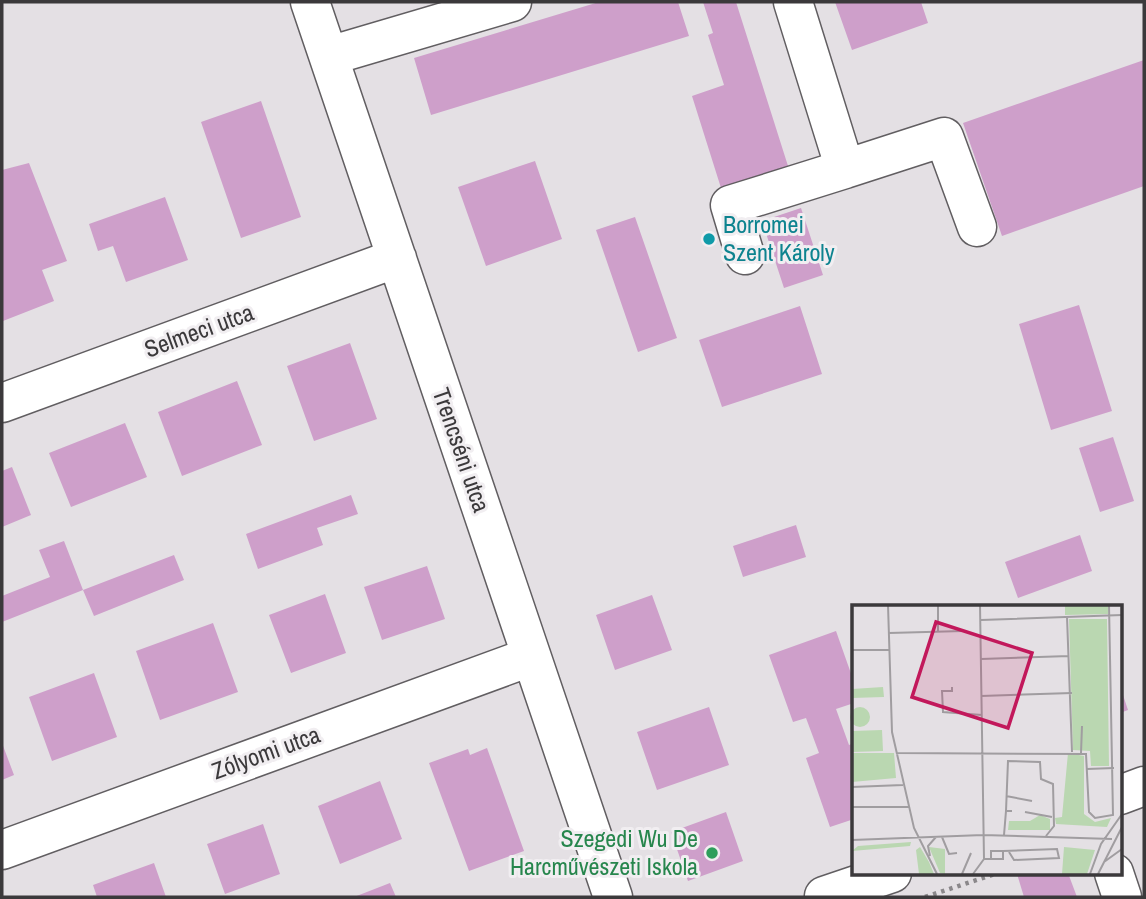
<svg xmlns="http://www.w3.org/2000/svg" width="1146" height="899" viewBox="0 0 1146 899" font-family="'Archivo Narrow',sans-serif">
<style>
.building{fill:#ce9fca}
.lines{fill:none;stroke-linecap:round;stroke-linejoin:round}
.minor-casing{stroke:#615e61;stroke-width:41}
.path{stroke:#8b888b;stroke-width:4.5;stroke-dasharray:3.5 5;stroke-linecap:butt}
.minor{stroke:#fff;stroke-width:38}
.culture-dot{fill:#0f9aa8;stroke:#f1eef1;stroke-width:2.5}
.leisure-dot{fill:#2e9e5b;stroke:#f1eef1;stroke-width:2.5}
.labels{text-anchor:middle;stroke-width:6;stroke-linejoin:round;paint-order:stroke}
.culture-label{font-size:24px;fill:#0d838f;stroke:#f1eef1;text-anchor:start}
.street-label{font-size:24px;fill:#3b393b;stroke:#f1eef1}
.leisure-label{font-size:24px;fill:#27864d;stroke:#f1eef1;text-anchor:end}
.inset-road{fill:none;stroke:#a09da0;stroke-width:2}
.view{fill:#c2185b;fill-opacity:0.15;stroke:#c2185b;stroke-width:3.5}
.inset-edge{fill:none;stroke:#3b393b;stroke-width:3.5}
</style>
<rect width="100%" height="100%" fill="#e4e0e4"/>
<path class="building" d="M 599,2 L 678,2 L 689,36 L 431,115 L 414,58 Z
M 703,2 L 736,2 L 788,166 L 721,188 L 692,96 L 724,85 L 708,35 L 713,33 Z
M 835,2 L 921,2 L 928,23 L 852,50 Z
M 1144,60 L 1144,186 L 1002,236 L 963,123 Z
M 261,101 L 301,217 L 241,238 L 201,122 Z
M 535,161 L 562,239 L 486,266 L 458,187 Z
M 29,163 L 67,261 L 42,270 L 54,301 L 3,321 L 2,170 Z
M 165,197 L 188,260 L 126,282 L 113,246 L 98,251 L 89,224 Z
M 801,208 L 823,275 L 784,288 L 762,221 Z
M 635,217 L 677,338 L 638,352 L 596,230 Z
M 1079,305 L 1112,411 L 1051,430 L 1019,324 Z
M 800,306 L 822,374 L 722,407 L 699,340 Z
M 350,343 L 377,419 L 314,441 L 287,366 Z
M 237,381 L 262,445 L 182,476 L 158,412 Z
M 125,423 L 147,477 L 71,507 L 49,453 Z
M 1113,437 L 1134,501 L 1100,512 L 1079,448 Z
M 12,467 L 31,515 L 2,527 L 2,471 Z
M 351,495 L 358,514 L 317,528 L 323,545 L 258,569 L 246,534 Z
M 796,525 L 806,557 L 743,577 L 733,546 Z
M 1080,535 L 1092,571 L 1018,598 L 1005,562 Z
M 64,541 L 83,590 L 2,622 L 2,596 L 50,577 L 39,550 Z
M 174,555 L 184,580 L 94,616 L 83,590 Z
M 427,566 L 445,619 L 382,640 L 364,587 Z
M 325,594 L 346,653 L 291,673 L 269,615 Z
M 652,595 L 672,650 L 615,670 L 596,615 Z
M 213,623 L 238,692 L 160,720 L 136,651 Z
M 836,631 L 854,682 L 854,703 L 836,709 L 849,745 L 854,743 L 854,819 L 830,827 L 806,758 L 819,753 L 806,718 L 793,722 L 769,655 Z
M 94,673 L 117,737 L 52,761 L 29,697 Z
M 1120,686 L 1128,710 L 1120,713 Z
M 709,707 L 729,765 L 657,790 L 637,732 Z
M 2,743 L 14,775 L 2,780 Z
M 487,748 L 524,851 L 469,871 L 429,763 L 468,749 L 470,755 Z
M 380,781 L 402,839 L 340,864 L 318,806 Z
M 726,812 L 743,861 L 688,881 L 671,832 Z
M 263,824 L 280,874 L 225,894 L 207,844 Z
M 154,863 L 166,897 L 97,897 L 93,885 Z
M 1022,873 L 1068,873 L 1077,897 L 1024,897 L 1017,874 Z
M 390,883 L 396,897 L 354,897 Z"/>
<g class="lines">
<g class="minor-casing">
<path id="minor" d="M 310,2 L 613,897
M 329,56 L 512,2
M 845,169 L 944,137 L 977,227
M 745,255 L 730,205 L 845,169 L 793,2
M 2,403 L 397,258
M 1120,795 L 1144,786
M 2,850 L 530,657
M 1114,873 L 1122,897
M 824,896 L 892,873"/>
</g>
<path class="path" d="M 925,897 L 998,873"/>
<use href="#minor" class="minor"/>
</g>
<circle class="culture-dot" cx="709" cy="239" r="7"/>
<circle class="leisure-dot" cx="712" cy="853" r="7"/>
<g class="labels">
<g class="culture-label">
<text x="723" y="233">Borromei<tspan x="723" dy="28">Szent Károly</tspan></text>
</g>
<g class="street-label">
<text transform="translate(199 331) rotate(-20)" y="8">Selmeci utca</text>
<text transform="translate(461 450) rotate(71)" y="8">Trencséni utca</text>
<text transform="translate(266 753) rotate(-20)" y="8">Zólyomi utca</text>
</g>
<g class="leisure-label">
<text x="698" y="847">Szegedi Wu De<tspan x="698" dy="28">Harcművészeti Iskola</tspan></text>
</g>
</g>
<g transform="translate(852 605)">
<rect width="270" height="270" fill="#e4e0e4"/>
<path d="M 213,0 L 256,0 L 256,9 L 213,10 ZM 217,14 L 255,14 L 257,161 L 239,161 L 238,146 L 221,145 ZM 31,82 L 32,92 L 0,93 L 0,84 ZM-2 112a10 10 0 1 1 20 0a10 10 0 1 1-20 0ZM 30,125 L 31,146 L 0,147 L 0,126 ZM 0,148 L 42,148 L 44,173 L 0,177 ZM 216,148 L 232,151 L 232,209 L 243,217 L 259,213 L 255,222 L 204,219 L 203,213 L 210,212 ZM 188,210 L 198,214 L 198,225 L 156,225 L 157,216 L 178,216 ZM 59,237 L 58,241 L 0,246 L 6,241 ZM 68,242 L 77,257 L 82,269 L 67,269 L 64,245 ZM 77,242 L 93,244 L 93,269 L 88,268 ZM 212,242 L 243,245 L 235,269 L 210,269 Z" fill="#bad7b1"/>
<path class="inset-road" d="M 36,0 L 40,127 L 62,223 L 85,269M 215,12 L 220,147M 129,15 L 270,10M 86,27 L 86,0M 37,28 L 111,26M 0,45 L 37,45M 129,54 L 217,51M 100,82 L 100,86 L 90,86 L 91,107 L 130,110M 129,91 L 220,88M 44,148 L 234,149 L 237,207 L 243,213 L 261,210 L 257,0M 229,148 L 230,121M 235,164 L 262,163M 0,182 L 51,180M 154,191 L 180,196M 0,202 L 57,202M 154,206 L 156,156 L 188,157 L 189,174 L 201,179 L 202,221 L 194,231M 173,207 L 200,212M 152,230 L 154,206 L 160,206M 90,232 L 97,249 L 105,248M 0,235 L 131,230 L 260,234M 151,246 L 205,244 L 207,253 L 162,255 L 157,247M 78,251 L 76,241 L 84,232M 132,254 L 151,254 L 151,246 L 139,246 L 139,254M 252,257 L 270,244M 110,269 L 119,248M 121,269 L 132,254 L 128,0M 238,269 L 249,239 L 270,209M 246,269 L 270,222"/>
<path class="view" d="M 84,17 L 180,48 L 156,123 L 60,92 Z"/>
<rect width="270" height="270" class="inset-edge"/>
</g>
<rect width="1146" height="899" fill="none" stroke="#3b393b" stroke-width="7"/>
</svg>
